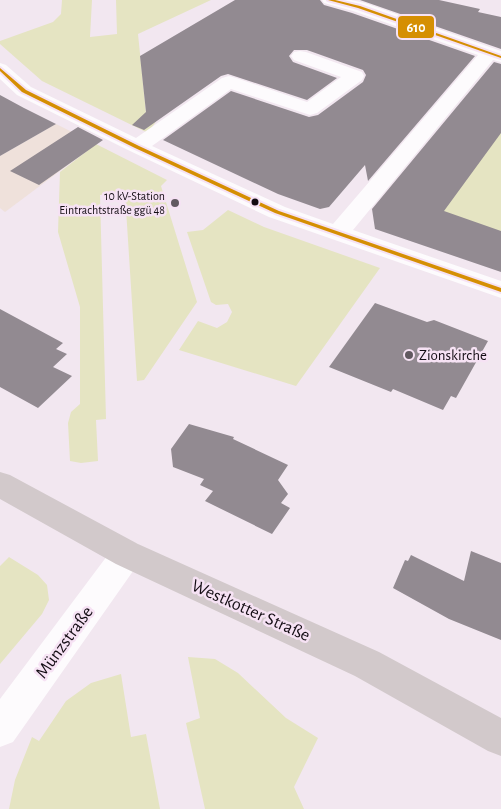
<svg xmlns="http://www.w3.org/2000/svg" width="501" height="809" viewBox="0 0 501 809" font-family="'Alegreya Sans',sans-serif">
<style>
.industrial{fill:#efe1db}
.green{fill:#e5e4c2}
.building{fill:#928a91}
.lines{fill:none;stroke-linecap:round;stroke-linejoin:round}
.minor{fill:#fdfbfd;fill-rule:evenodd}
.major{fill:#d2c9cb;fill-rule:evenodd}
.bus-1-casing{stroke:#f6e2f4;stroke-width:4}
.bus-1{fill:#d58f03;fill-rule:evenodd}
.bus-dot{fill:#130c13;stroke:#f6e2f4;stroke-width:2}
.poi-dot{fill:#615960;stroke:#f6e2f4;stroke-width:2}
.labels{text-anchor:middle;stroke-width:5;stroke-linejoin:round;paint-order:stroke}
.far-poi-label{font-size:12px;fill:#130c13;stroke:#f6e2f4;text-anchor:end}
.poi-label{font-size:15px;fill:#130c13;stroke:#f6e2f4;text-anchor:start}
.near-street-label{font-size:18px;fill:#130c13;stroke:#f6e2f4}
.line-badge{stroke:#f6e2f4;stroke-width:2}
.badge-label{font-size:14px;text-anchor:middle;font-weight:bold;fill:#fff}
</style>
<rect width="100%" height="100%" fill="#f2e7f0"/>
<path class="industrial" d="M 56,124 L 96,144 L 5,212 L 0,208 L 0,156 Z"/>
<path class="green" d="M 62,0 L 92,0 L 90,37 L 117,34 L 116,0 L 211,0 L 138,34 L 146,113 L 157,120 L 148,133 L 42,81 L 0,44 L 0,41 L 53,22 L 61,14 Z
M 501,131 L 501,231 L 428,218 Z
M 96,144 L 167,180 L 161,186 L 197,302 L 144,380 L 137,381 L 125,193 L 100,195 L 106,419 L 96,420 L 98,461 L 81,463 L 70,461 L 68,423 L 71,412 L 80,404 L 80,307 L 58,232 L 60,172 Z
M 228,210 L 264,227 L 380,268 L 296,386 L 179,350 L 198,321 L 217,328 L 227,322 L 232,312 L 228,304 L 216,305 L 211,302 L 187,232 L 203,230 Z
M 9,557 L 38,575 L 47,585 L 49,600 L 42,614 L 0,664 L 0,566 Z
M 188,657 L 215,659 L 238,673 L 286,718 L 318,738 L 294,787 L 304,809 L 205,809 L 186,723 L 200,718 Z
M 121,674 L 131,737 L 146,734 L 160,809 L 9,809 L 15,780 L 32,737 L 39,741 L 66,701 L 91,683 Z"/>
<path class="building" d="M 235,0 L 320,0 L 324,5 L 352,13 L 475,56 L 368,181 L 365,165 L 329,207 L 320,209 L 278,194 L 163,140 L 231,91 L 309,117 L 318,115 L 363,82 L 366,75 L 363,70 L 307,50 L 294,50 L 289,56 L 293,62 L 337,78 L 307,100 L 228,74 L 221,76 L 144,130 L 132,125 L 146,112 L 140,56 Z
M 360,0 L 439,0 L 480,9 L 478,12 L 501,17 L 501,49 Z
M 494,62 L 501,64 L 501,133 L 444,211 L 501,231 L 501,272 L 375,229 L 372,209 Z
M 0,95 L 24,108 L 56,124 L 0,156 Z
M 78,127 L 103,140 L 39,185 L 10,171 Z
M 375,303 L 427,322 L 434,320 L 488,341 L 456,398 L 451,396 L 443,410 L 393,389 L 391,392 L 329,367 Z
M 0,309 L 63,343 L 56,349 L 67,354 L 53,367 L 72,376 L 38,408 L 0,387 Z
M 189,424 L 234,437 L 233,439 L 288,465 L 278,480 L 288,494 L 281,503 L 290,508 L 272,534 L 205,501 L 213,491 L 200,485 L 204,479 L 173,467 L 171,449 Z
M 471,551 L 501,563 L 501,640 L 449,619 L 393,588 L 405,560 L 408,561 L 411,555 L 464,581 Z"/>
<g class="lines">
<path class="minor" d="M 322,0 L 351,0 L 365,3 L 501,51 L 501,62 L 493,60 L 353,230 L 501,281 L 501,298 L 269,217 L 130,151 L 17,95 L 0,79 L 0,63 L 6,65 L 31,87 L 136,138 L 222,78 L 229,76 L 236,78 L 307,102 L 341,77 L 294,60 L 291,56 L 294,52 L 300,51 L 306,52 L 362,72 L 364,76 L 362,80 L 317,113 L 310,115 L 231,89 L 152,146 L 285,207 L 333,224 L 478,55 L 353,11 L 324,3 Z
M 127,540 L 138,544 L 143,554 L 138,564 L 13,742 L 0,747 L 0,699 L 116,544 Z"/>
<path class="major" d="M 0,472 L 10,475 L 138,544 L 379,652 L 501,718 L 501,756 L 488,751 L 355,676 L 116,564 L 0,499 Z"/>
<g class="bus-1-casing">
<path id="bus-1" d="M 328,0 L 335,0 L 360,6 L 501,56 L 501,58 L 358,8 Z
M 0,68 L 26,90 L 139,146 L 279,211 L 501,288 L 501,292 L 275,213 L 135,148 L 22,92 L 0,71 Z"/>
</g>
<use href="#bus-1" class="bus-1"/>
</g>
<circle class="bus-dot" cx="255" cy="202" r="4.5"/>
<g class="poi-dot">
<circle cx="175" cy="203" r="5"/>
<circle cx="409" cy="355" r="5"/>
</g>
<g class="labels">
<g class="far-poi-label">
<text x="165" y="200">10 kV-Station<tspan x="165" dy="14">Eintrachtstraße ggü 48</tspan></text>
</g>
<g class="poi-label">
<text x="419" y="360">Zionskirche</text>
</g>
<g class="near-street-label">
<text transform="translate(251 610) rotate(24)" y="6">Westkotter Straße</text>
<text transform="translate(64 642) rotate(-54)" y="6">Münzstraße</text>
</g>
</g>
<rect class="line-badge" x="397" y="15" width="38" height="24" rx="5" fill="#d58f03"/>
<g class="badge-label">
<text x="416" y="32">610</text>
</g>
</svg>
